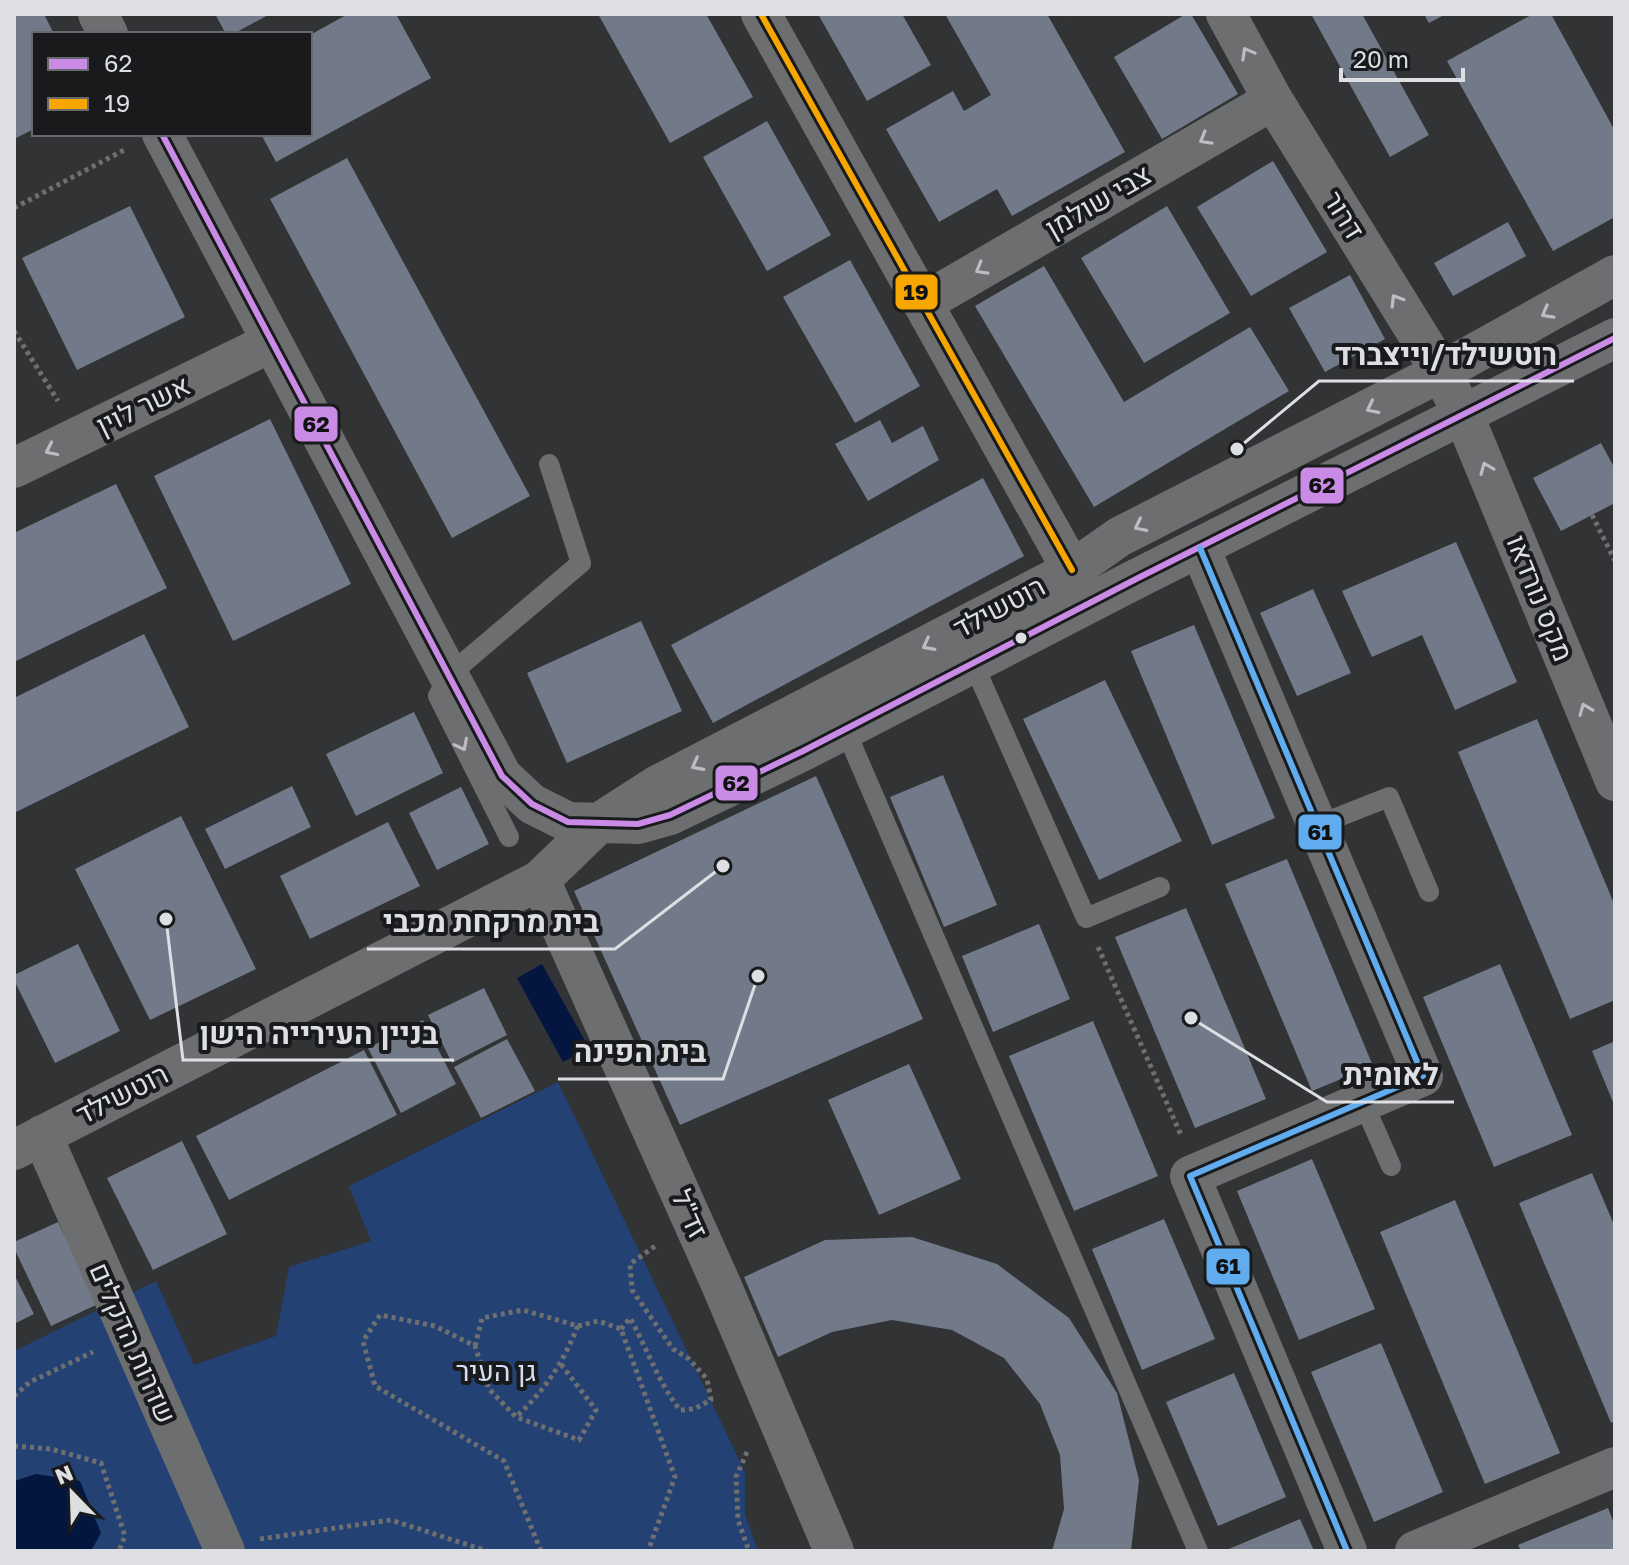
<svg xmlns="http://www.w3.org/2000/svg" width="1629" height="1565" viewBox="0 0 1629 1565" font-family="'Golos Text',Heebo,sans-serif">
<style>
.green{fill:#244173}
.water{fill:#041640}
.building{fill:#727a89}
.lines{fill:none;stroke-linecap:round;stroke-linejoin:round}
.path{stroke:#6e6f70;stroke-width:5;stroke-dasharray:4 4;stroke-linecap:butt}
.lane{stroke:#6d6e70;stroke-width:20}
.street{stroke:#6d6e70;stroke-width:40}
.bus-1-casing{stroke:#181a1c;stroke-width:12}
.bus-2-casing{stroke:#181a1c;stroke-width:12}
.bus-3-casing{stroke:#181a1c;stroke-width:12}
.bus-1{stroke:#ca8be6;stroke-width:6}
.bus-2{stroke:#f7a600;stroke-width:6}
.bus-3{stroke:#60acee;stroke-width:6}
.oneway{stroke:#bbbdc0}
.bus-dot{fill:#dddfe3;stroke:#181a1c;stroke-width:3}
.labels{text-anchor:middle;stroke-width:8;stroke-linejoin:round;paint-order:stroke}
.street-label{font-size:28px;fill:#dddfe3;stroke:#181a1c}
.park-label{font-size:28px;fill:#d3def1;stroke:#181a1c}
.leader{fill:none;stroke:#dddfe3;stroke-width:3}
.callout-dot{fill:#dddfe3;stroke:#181a1c;stroke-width:3}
.callout-label{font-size:30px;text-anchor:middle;font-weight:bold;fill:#dddfe3;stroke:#181a1c;stroke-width:8;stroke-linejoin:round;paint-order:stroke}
.line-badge{stroke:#181a1c;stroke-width:3}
.pale-badge-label{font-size:22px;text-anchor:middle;font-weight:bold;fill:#111}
</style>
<rect width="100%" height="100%" fill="#313335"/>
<path class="green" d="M 558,1082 L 745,1472 L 745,1514 L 758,1551 L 14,1551 L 14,1351 L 156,1281 L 194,1365 L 276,1336 L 289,1267 L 371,1241 L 349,1186 Z"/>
<path class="water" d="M 542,964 L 589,1048 L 563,1062 L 517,978 Z
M 36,1474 L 80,1481 L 101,1533 L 91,1551 L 14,1551 L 14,1481 Z"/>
<path class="building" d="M 14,14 L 44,14 L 54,34 L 34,34 L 34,129 L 14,139 Z
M 215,14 L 270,14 L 233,34 L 226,34 Z
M 348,14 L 396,14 L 431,78 L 276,162 L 261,134 L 310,134 L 310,35 Z
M 598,14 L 706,14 L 753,97 L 670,143 Z
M 818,14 L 902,14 L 931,65 L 867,101 Z
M 945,14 L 1047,14 L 1125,152 L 1012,216 L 997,189 L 939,222 L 886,129 L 953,91 L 964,111 L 991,95 Z
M 1186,14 L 1191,14 L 1238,94 L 1162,139 L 1114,57 Z
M 1311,14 L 1362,14 L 1429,135 L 1390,157 Z
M 1424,14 L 1446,14 L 1429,23 Z
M 1533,14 L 1551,14 L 1615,131 L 1615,217 L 1553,251 L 1447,61 Z
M 767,121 L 831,235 L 767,271 L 703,157 Z
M 347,158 L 530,496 L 452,538 L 270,199 Z
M 1273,161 L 1327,252 L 1251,296 L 1197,207 Z
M 130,206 L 185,317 L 77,370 L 22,258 Z
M 1167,206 L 1230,313 L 1144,363 L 1081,258 Z
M 1508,222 L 1526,256 L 1453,296 L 1434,263 Z
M 850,260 L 920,386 L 855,423 L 783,297 Z
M 1044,266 L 1124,402 L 1250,327 L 1289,391 L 1094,507 L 975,306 Z
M 1350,275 L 1385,339 L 1325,372 L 1289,308 Z
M 270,419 L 351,584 L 233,641 L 154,476 Z
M 880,420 L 892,443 L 923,426 L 939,460 L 868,501 L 835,444 Z
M 1601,443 L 1615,469 L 1615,503 L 1561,531 L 1533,478 Z
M 983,478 L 1024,556 L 713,723 L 671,645 Z
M 116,484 L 167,588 L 14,662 L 14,533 Z
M 1456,542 L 1517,682 L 1455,710 L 1422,635 L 1372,657 L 1342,591 Z
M 1313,589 L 1351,673 L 1297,696 L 1260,613 Z
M 641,621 L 682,711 L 567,763 L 527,673 Z
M 1194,625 L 1275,818 L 1212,845 L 1131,651 Z
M 144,634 L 189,727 L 14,813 L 14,698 Z
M 1105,680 L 1182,841 L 1099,880 L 1023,719 Z
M 414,712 L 443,773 L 356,816 L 326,754 Z
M 1537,719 L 1615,906 L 1615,1000 L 1570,1019 L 1458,752 Z
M 943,775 L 997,905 L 944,927 L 890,797 Z
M 816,776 L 923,1019 L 680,1125 L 574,891 Z
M 292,786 L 311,827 L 225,869 L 205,829 Z
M 461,787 L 489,844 L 437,870 L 409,813 Z
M 181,816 L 256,969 L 150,1020 L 75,869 Z
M 388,822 L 420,886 L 310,939 L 280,876 Z
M 1287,859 L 1373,1066 L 1312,1091 L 1225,884 Z
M 1186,908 L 1266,1099 L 1195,1128 L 1115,937 Z
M 1039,924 L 1070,999 L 993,1032 L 962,956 Z
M 78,944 L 120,1031 L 55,1063 L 14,980 L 14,975 Z
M 1500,964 L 1572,1135 L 1494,1167 L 1423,997 Z
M 484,988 L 507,1035 L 452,1063 L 428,1015 Z
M 423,1020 L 456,1084 L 401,1113 L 368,1048 Z
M 1093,1021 L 1158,1176 L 1074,1211 L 1009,1056 Z
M 507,1039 L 535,1091 L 481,1118 L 454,1067 Z
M 1615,1041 L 1615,1107 L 1592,1051 Z
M 364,1050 L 397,1115 L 229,1200 L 196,1136 Z
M 909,1064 L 961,1179 L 879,1215 L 828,1100 Z
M 182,1141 L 227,1234 L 153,1270 L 107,1178 Z
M 1312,1159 L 1375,1309 L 1299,1340 L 1237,1191 Z
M 1592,1173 L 1615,1227 L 1615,1421 L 1611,1423 L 1519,1203 Z
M 1455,1200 L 1560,1453 L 1485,1484 L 1380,1232 Z
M 1164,1219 L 1215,1339 L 1142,1370 L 1092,1249 Z
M 58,1222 L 98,1304 L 51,1326 L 14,1248 L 14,1242 Z
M 912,1237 L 997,1264 L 1069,1318 L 1117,1393 L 1139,1480 L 1131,1551 L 1052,1551 L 1064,1509 L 1060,1455 L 1040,1404 L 1004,1358 L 952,1330 L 892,1320 L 832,1332 L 778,1357 L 744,1277 L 825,1240 Z
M 14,1274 L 34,1314 L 14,1324 Z
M 1381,1343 L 1443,1492 L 1374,1522 L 1311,1372 Z
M 1234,1373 L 1286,1497 L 1218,1526 L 1166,1402 Z
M 1608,1508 L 1615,1526 L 1615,1551 L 1521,1551 L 1518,1545 Z
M 1300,1519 L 1314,1551 L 1224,1551 Z"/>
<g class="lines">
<path class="path" d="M 1067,15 L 1068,14
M 14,208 L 126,149
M 14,331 L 58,401
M 1592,515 L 1615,561
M 1098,947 L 1181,1135
M 578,1326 L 598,1321 L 621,1329 L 675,1477 L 648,1551
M 621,1329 L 630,1318 C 647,1348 658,1382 680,1410 L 694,1409 L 711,1400 L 707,1379 L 689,1359 L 673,1349 L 632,1290 L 630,1264 L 658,1244
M 475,1346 L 482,1318 L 523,1310 L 578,1326 C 562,1364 546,1389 516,1417
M 14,1396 L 30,1382 L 93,1352
M 14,1446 L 51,1449 L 101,1463 L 125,1536 L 119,1551
M 747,1452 L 736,1477 L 738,1520 L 749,1551
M 260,1539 L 391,1520 L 487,1551
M 541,1551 L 504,1461 L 375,1386 L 363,1341 L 380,1315 L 435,1326 L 475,1346 L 489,1389 L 516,1417 L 579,1440 L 596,1410 L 560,1363"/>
<path class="lane" d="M 973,663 L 1086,918 L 1160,887
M 845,729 L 1198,1551
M 1318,825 L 1389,797 L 1429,892
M 509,837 L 438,696 L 449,675 L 581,563 L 549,464
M 1363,1102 L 1391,1166"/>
<path class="street" d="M 98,14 L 108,34
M 761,14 L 1072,570
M 1226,14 L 1273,100 L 1441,372 L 1464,416 L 1615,781
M 162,134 L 502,776 L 532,804 L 568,822 L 638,824 L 670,815 L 803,751 L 1138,578 L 1615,338
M 923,303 L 1273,100
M 14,468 L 272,342
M 1200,548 L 1423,1076 L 1190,1176 L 1347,1551
M 540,880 L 720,1282 L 834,1551
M 42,1135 L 225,1551
M 14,1150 L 540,880 L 600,822 L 656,786 L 1072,570 L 1119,537 L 1441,372 L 1615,275
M 1415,1551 L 1615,1467"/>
<g class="bus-1-casing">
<path id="bus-1" d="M 162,134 L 502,776 L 532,804 L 568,822 L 638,824 L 670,815 L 803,751 L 1138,578 L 1615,338"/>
</g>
<g class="bus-2-casing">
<path id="bus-2" d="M 761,14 L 1072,570"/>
</g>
<g class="bus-3-casing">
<path id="bus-3" d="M 1200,548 L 1423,1076 L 1190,1176 L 1347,1551"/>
</g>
<use href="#bus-1" class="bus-1"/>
<use href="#bus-2" class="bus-2"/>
<use href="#bus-3" class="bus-3"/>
</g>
<defs><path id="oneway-chevron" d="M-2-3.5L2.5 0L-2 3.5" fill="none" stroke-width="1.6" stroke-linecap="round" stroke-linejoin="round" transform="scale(2)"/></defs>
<g class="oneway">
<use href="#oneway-chevron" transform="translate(1247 53) rotate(-119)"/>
<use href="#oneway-chevron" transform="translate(1205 139) rotate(150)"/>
<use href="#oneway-chevron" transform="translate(981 269) rotate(150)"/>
<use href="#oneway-chevron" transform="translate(1396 300) rotate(-122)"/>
<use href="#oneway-chevron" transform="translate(1547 313) rotate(151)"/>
<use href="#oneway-chevron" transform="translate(1372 408) rotate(153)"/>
<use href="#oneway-chevron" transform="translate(51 450) rotate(154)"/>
<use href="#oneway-chevron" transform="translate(1486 468) rotate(-112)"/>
<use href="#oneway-chevron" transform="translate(1140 526) rotate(153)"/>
<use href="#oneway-chevron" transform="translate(928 645) rotate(152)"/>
<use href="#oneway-chevron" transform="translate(1585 709) rotate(-112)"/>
<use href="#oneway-chevron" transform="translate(462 745) rotate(63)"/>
<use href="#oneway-chevron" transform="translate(697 765) rotate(152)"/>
</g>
<circle class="bus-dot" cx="1021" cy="638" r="7"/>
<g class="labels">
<g class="street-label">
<text transform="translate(1098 201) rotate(-30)" y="10">צבי שולמן</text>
<text transform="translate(1344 215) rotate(58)" y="10">דרור</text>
<text transform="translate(143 405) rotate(-26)" y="10">אשר לוין</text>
<text transform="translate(1540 598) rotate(68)" y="10">מקס נורדאו</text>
<text transform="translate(999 607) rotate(-28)" y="10">רוטשילד</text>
<text transform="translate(122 1094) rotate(-27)" y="10">רוטשילד</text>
<text transform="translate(690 1214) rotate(66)" y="10">זד"ל</text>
<text transform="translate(133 1343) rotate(66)" y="10">שדרות הדקלים</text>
</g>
<g class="park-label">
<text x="496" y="1381">גן העיר</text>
</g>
</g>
<path class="leader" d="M1237 449L1319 381H1574M723 866L615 949H367M166 919L183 1060H454M758 976L723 1079H558M1191 1018L1327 1102H1454"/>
<g class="callout-dot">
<circle cx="1237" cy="449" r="8"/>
<circle cx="723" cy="866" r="8"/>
<circle cx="166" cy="919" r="8"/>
<circle cx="758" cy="976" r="8"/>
<circle cx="1191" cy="1018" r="8"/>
</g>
<g class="callout-label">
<text x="1446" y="365">רוטשילד/וייצברד</text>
<text x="491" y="932">בית מרקחת מכבי</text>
<text x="319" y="1044">בניין העירייה הישן</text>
<text x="640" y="1062">בית הפינה</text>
<text x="1391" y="1085">לאומית</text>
</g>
<g class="line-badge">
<rect x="894" y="273" width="45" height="38" rx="8" fill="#f7a600"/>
<rect x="293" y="405" width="46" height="38" rx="8" fill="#ca8be6"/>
<rect x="1299" y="466" width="46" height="39" rx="8" fill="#ca8be6"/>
<rect x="714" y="764" width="45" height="38" rx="8" fill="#ca8be6"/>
<rect x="1297" y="813" width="46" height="38" rx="8" fill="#60acee"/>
<rect x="1205" y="1247" width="46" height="39" rx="8" fill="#60acee"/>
</g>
<g class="pale-badge-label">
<text x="916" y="300">19</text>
<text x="316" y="432">62</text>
<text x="1322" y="493">62</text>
<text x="736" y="791">62</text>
<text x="1320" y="840">61</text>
<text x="1228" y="1274">61</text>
</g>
<rect width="1629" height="1565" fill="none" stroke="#dddfe3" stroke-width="32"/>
<rect x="32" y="32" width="280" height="104" fill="#181a1c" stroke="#67696c" stroke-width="2"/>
<rect x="48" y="58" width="40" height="12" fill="#ca8be6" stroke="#67696c" stroke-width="2"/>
<text x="104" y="72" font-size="24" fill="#dddfe3">62</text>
<rect x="48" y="98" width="40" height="12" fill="#f7a600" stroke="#67696c" stroke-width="2"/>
<text x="104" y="112" font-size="24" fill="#dddfe3">19</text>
<g transform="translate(72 1493) rotate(337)" stroke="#181a1c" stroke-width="6" paint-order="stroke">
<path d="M0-6L14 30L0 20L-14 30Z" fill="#dddfe3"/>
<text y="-12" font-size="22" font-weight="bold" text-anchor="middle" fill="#dddfe3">N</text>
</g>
<path d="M1341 68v12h122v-12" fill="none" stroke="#dddfe3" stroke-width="4"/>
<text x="1353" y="68" font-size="24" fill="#dddfe3" stroke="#181a1c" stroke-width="6" paint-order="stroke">20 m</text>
</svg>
